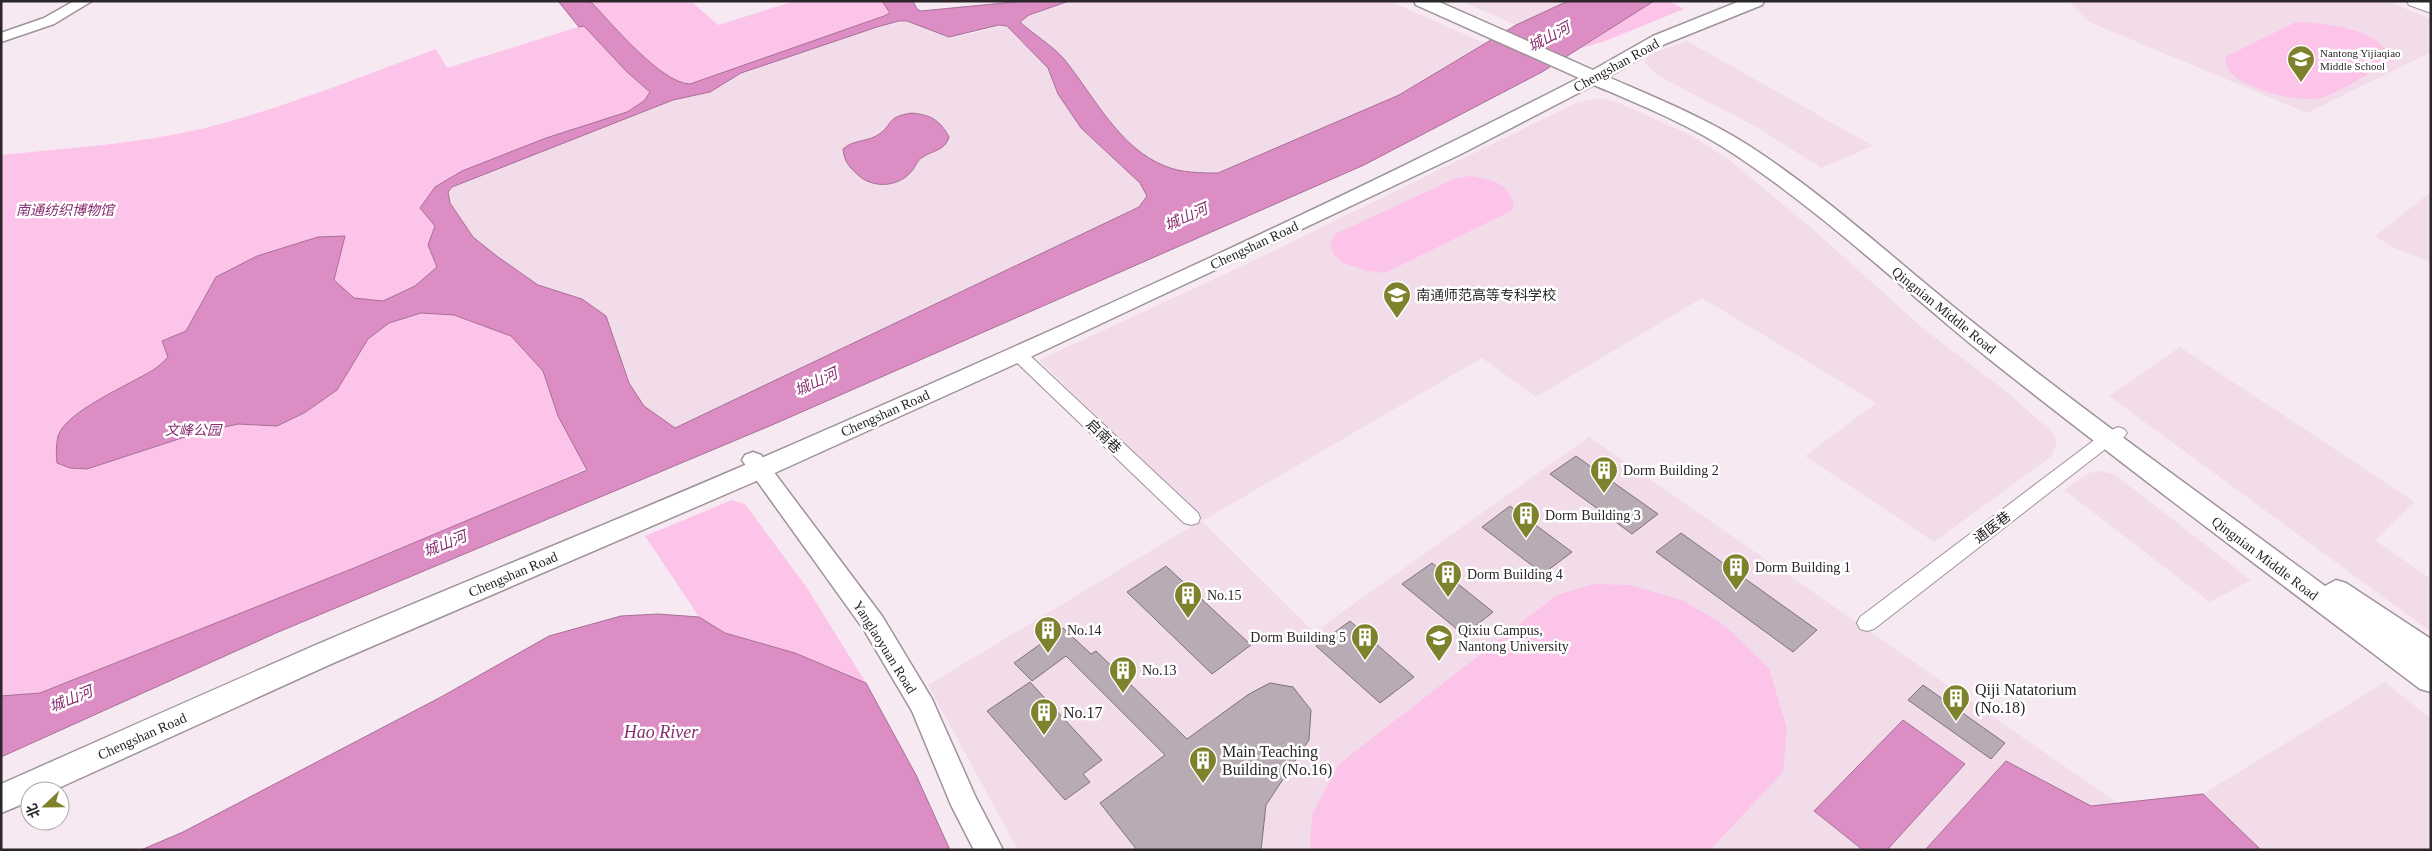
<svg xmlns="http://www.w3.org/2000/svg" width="2432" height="851" viewBox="0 0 2432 851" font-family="'Times New Roman','Noto Sans SC',serif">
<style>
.built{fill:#f2dcea}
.green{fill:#fdc4e9}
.water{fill:#dc8ec4;stroke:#a76f96;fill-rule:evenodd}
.building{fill:#b8abb3;stroke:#7e7179}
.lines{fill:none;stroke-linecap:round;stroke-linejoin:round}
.minor-casing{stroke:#9f929a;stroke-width:2}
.tertiary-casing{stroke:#9f929a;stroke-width:3}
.secondary-casing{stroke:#9f929a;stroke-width:3}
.primary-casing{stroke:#9f929a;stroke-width:2}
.minor{fill:#fff;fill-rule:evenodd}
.tertiary{fill:#fff;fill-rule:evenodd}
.secondary{fill:#fff;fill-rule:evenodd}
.primary{fill:#fff;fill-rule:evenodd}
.labels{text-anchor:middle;stroke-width:5;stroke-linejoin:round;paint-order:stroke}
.far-poi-label{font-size:11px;fill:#2b2629;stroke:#fff;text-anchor:start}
.street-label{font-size:14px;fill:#2b2629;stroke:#fff}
.park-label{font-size:14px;font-style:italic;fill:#872c70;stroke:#fff}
.poi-label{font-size:14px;fill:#2b2629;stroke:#fff;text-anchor:start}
.water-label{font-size:15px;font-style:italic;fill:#892e71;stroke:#fff}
.near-poi-label{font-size:16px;fill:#2b2629;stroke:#fff;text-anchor:start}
.near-water-label{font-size:18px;font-style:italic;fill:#892e71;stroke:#fff}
</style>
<rect width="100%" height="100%" fill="#f7e9f2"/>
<path class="built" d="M 1069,1 L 1389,1 L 1487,44 L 1399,95 L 1139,207 L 675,428 L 644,406 L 629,383 L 606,316 L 582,299 L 538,285 L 498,257 L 472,237 L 450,203 L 448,192 L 452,187 L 673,100 L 700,95 L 741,73 L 877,27 L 907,21 L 928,29 L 965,35 L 1020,22 L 1029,15 Z
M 1461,1 L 1568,1 L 1516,25 Z
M 2068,1 L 2387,1 L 2431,19 L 2431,52 L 2307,113 L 2089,22 Z
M 1687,41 L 1776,91 L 1873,146 L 1821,168 L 1760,129 L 1657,75 L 1644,62 L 1648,55 Z
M 1602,98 L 1617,102 L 1691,135 L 1732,162 L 1815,231 L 1925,330 L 2007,392 L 2051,431 L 2057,441 L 2052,456 L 1934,542 L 1805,456 L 1876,403 L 1702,298 L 1536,397 L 1482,358 L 1202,521 L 1314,632 L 1589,437 L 2119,804 L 2091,806 L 2006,761 L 1925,850 L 1018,850 L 928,685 L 1202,520 L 1039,360 L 1238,268 L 1578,102 Z
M 2431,192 L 2431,262 L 2392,247 L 2375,236 Z
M 2180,347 L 2415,502 L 2375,540 L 2431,579 L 2431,632 L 2109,396 Z
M 2100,471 L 2114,474 L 2251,580 L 2210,602 L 2064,490 L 2089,473 Z
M 2385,682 L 2431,719 L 2431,850 L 2261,850 L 2203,794 Z"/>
<path class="green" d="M 558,1 L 588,1 L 592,3 L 600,1 L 691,1 L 718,25 L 795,1 L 882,1 L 899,21 L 877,27 L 741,73 L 710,92 L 673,100 L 452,187 L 448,192 L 450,203 L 472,237 L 498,257 L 538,285 L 582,299 L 606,316 L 629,383 L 644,406 L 675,428 C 467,526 253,608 40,693 L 1,696 L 1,155 C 69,148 138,144 205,128 C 284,108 360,77 436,49 L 447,68 L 578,27 Z
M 1654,1 L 1669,1 L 1684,9 L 1603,42 L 1581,48 Z
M 2296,22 C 2325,23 2382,28 2392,61 C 2370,72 2347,88 2324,97 C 2304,105 2239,89 2228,69 C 2226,66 2226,61 2225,57 Z
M 1471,176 C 1492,179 1511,184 1514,207 L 1509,212 L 1385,273 L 1368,271 L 1343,263 L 1333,254 L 1330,244 L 1335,234 L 1456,178 Z
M 732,500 L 745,504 L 807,588 L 866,683 L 795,653 L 725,633 L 699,617 L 645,536 Z
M 1594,584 L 1630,585 L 1682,600 L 1724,625 L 1769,668 L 1787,729 L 1783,772 L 1710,850 L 1310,850 L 1312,814 L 1339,764 L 1557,595 Z"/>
<path class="water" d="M 558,1 L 588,1 L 592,3 C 613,25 661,83 690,84 L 884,16 L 890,13 L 882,1 L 913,1 L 917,9 L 921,11 L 1024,1 L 1069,1 L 1029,15 L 1020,22 C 1034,35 1052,45 1064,59 C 1094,96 1119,148 1165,166 C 1181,173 1202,173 1218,173 L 1399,95 L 1516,25 L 1568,1 L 1654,1 L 1542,72 L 1364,165 L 772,425 L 276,633 L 1,757 L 1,696 L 40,693 L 354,568 L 587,470 L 558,416 L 543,371 L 511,336 L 454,315 L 421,313 L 389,323 L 368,339 L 337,390 L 304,413 L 277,426 L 238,424 L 194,434 L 87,469 L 70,468 L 57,463 C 56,454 56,445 58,436 C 66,411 131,384 153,370 C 158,367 163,362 168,357 L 162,341 L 186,331 L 216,277 L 257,256 L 318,237 L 345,236 L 334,280 L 354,298 L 383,301 L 415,286 L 437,267 L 428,245 L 435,226 L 420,208 L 435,187 L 462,171 L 546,138 L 627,112 L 644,101 L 650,92 L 627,72 L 584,26 L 579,27 ZM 899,21 L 907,21 L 949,37 L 999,25 L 1007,26 L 1048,68 L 1058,94 L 1081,128 L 1140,183 L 1147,196 L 1139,207 L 675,428 L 644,406 L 629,383 L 606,316 L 582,299 L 538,285 L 498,257 L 473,237 L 450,203 L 448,192 L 452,187 L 673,100 L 710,92 L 741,73 L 877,27 Z
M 912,113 C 931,115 940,120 949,137 C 945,151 933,150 923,157 C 916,161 916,167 911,172 C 897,188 872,188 858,175 C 849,167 844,161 843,149 C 853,140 865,142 876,136 C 894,126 884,117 912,113 Z
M 658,614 L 699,617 L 725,633 L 795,653 L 866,683 L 916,775 L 950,850 L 141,850 L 183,832 L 441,697 L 549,636 L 621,616 Z
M 1903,720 L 1965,764 L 1887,850 L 1863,850 L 1814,811 Z
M 2006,761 L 2091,806 L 2203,794 L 2261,850 L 1925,850 Z"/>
<path class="building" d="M 1576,456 L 1658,514 L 1632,534 L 1550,474 Z
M 1510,506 L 1572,552 L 1543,574 L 1482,527 Z
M 1681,533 L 1817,630 L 1793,652 L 1656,552 Z
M 1432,563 L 1493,612 L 1464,635 L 1402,584 Z
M 1166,566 L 1251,645 L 1212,674 L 1127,592 Z
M 1350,621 L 1414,677 L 1380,703 L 1316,646 Z
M 1063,628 L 1091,654 L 1096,651 L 1187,739 L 1249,694 L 1270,683 L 1293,687 L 1311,710 L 1309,740 L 1266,805 L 1261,850 L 1137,850 L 1100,803 L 1165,755 L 1066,656 L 1032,681 L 1014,663 Z
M 1030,682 L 1102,760 L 1083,774 L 1090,782 L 1065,800 L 987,711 Z
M 1923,685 L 2005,743 L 1991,759 L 1908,700 Z"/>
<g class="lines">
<g class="minor-casing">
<path id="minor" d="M 1018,349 L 1024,350 L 1198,513 L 1200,518 L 1198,523 L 1191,525 L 1184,523 L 1012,358 L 1010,354 L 1012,350 Z
M 2118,427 L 2124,429 L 2127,433 L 2124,437 L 2113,443 L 1874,629 L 1867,631 L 1860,629 L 1857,623 L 1860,617 L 2101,435 Z"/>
</g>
<g class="tertiary-casing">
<path id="tertiary" d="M 74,1 L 92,1 L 54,24 L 1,42 L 1,33 L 44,18 Z
M 753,452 L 761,455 L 882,616 L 932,699 L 976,798 L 1003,850 L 974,850 L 951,805 L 912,711 L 864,630 L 742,460 L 745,455 Z"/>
</g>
<g class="secondary-casing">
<path id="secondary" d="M 1414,1 L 1437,1 L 1593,70 L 1653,36 L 1740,1 L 1764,1 L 1762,5 L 1665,44 L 1608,77 C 1656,98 1706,118 1751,147 C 1829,198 1897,262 1970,320 C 2085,412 2206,498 2325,586 L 2336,580 L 2346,583 L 2431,639 L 2431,692 L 2420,689 C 2279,582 2137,476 1998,366 C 1911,297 1830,218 1737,156 C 1693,126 1643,106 1594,85 L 1459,155 L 1026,359 L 768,476 L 331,664 L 52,791 L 30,791 L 30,801 L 1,813 L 1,784 C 105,738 208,692 311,647 C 458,584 606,525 752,462 C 1031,341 1309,217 1579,78 L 1416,5 Z"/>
</g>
<g class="primary-casing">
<path id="primary" d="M 2407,1 L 2431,1 L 2431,13 L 2409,5 Z"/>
</g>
<use href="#minor" class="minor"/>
<use href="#tertiary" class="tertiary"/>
<use href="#secondary" class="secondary"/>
<use href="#primary" class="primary"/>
</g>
<defs>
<g id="school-pin" transform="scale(1.4375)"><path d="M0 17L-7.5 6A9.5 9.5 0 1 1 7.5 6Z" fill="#7f822c" stroke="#fff"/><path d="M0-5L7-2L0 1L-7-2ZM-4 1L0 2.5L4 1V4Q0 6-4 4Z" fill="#fff"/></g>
<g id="university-pin" transform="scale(1.4375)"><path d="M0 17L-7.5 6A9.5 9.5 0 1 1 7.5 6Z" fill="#7f822c" stroke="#fff"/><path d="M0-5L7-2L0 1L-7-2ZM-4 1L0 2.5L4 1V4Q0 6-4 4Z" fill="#fff"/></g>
<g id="building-pin" transform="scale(1.4375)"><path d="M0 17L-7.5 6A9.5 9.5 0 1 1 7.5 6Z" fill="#7f822c" stroke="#fff"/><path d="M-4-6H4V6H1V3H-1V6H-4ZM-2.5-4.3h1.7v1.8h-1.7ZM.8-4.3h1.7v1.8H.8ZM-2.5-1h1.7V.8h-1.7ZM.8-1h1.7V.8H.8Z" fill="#fff"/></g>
</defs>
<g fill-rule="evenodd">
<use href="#school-pin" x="2301" y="59"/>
<use href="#university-pin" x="1397" y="295"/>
<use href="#building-pin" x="1604" y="470"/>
<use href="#building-pin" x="1526" y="515"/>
<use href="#building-pin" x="1736" y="567"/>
<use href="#building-pin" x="1448" y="574"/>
<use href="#building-pin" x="1188" y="595"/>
<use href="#building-pin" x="1048" y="630"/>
<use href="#building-pin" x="1365" y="637"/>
<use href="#school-pin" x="1439" y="638"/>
<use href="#building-pin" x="1123" y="670"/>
<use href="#building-pin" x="1956" y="698"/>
<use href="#building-pin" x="1044" y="712"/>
<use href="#building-pin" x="1203" y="760"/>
</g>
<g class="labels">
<g class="far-poi-label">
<text x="2320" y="57">Nantong Yijiaqiao<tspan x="2320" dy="13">Middle School</tspan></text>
</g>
<g class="street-label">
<text transform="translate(1616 65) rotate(-29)" y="5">Chengshan Road</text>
<text transform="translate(1254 245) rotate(-25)" y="5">Chengshan Road</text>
<text transform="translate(1944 310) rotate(39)" y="5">Qingnian Middle Road</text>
<text transform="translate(885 413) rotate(-24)" y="5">Chengshan Road</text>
<text transform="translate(1104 436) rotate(44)" y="5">启南巷</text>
<text transform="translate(1992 527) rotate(-37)" y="5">通医巷</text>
<text transform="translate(2265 558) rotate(37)" y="5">Qingnian Middle Road</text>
<text transform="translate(513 574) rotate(-23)" y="5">Chengshan Road</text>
<text transform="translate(885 647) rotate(58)" y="5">Yanglaoyuan Road</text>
<text transform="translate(142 736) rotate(-24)" y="5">Chengshan Road</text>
</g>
<g class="park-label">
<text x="65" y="215">南通纺织博物馆</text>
<text x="193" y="435">文峰公园</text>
</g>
<g class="poi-label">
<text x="1416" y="300">南通师范高等专科学校</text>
<text x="1623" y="475">Dorm Building 2</text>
<text x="1545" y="520">Dorm Building 3</text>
<text x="1755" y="572">Dorm Building 1</text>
<text x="1467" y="579">Dorm Building 4</text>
<text x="1207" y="600">No.15</text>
<text x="1067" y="635">No.14</text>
<text x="1458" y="635">Qixiu Campus,<tspan x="1458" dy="16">Nantong University</tspan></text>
<text x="1346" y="642" text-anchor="end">Dorm Building 5</text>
<text x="1142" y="675">No.13</text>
</g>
<g class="water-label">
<text transform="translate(1549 37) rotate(-28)" y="5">城山河</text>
<text transform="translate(1186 217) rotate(-24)" y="5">城山河</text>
<text transform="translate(816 382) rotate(-25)" y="5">城山河</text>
<text transform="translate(445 544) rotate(-22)" y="5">城山河</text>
<text transform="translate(71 699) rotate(-22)" y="5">城山河</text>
</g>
<g class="near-poi-label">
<text x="1975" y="695">Qiji Natatorium<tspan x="1975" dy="18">(No.18)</tspan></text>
<text x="1063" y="718">No.17</text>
<text x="1222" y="757">Main Teaching<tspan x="1222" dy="18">Building (No.16)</tspan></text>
</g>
<g class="near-water-label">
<text x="661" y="738">Hao River</text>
</g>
</g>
<rect width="2432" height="851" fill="none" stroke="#2b2629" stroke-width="5"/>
<g transform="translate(45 806) rotate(248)"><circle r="24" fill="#ffffff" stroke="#aaa8a9"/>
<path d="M0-4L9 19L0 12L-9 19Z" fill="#7f822c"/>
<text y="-8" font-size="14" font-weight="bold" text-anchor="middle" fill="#2b2629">北</text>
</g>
</svg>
